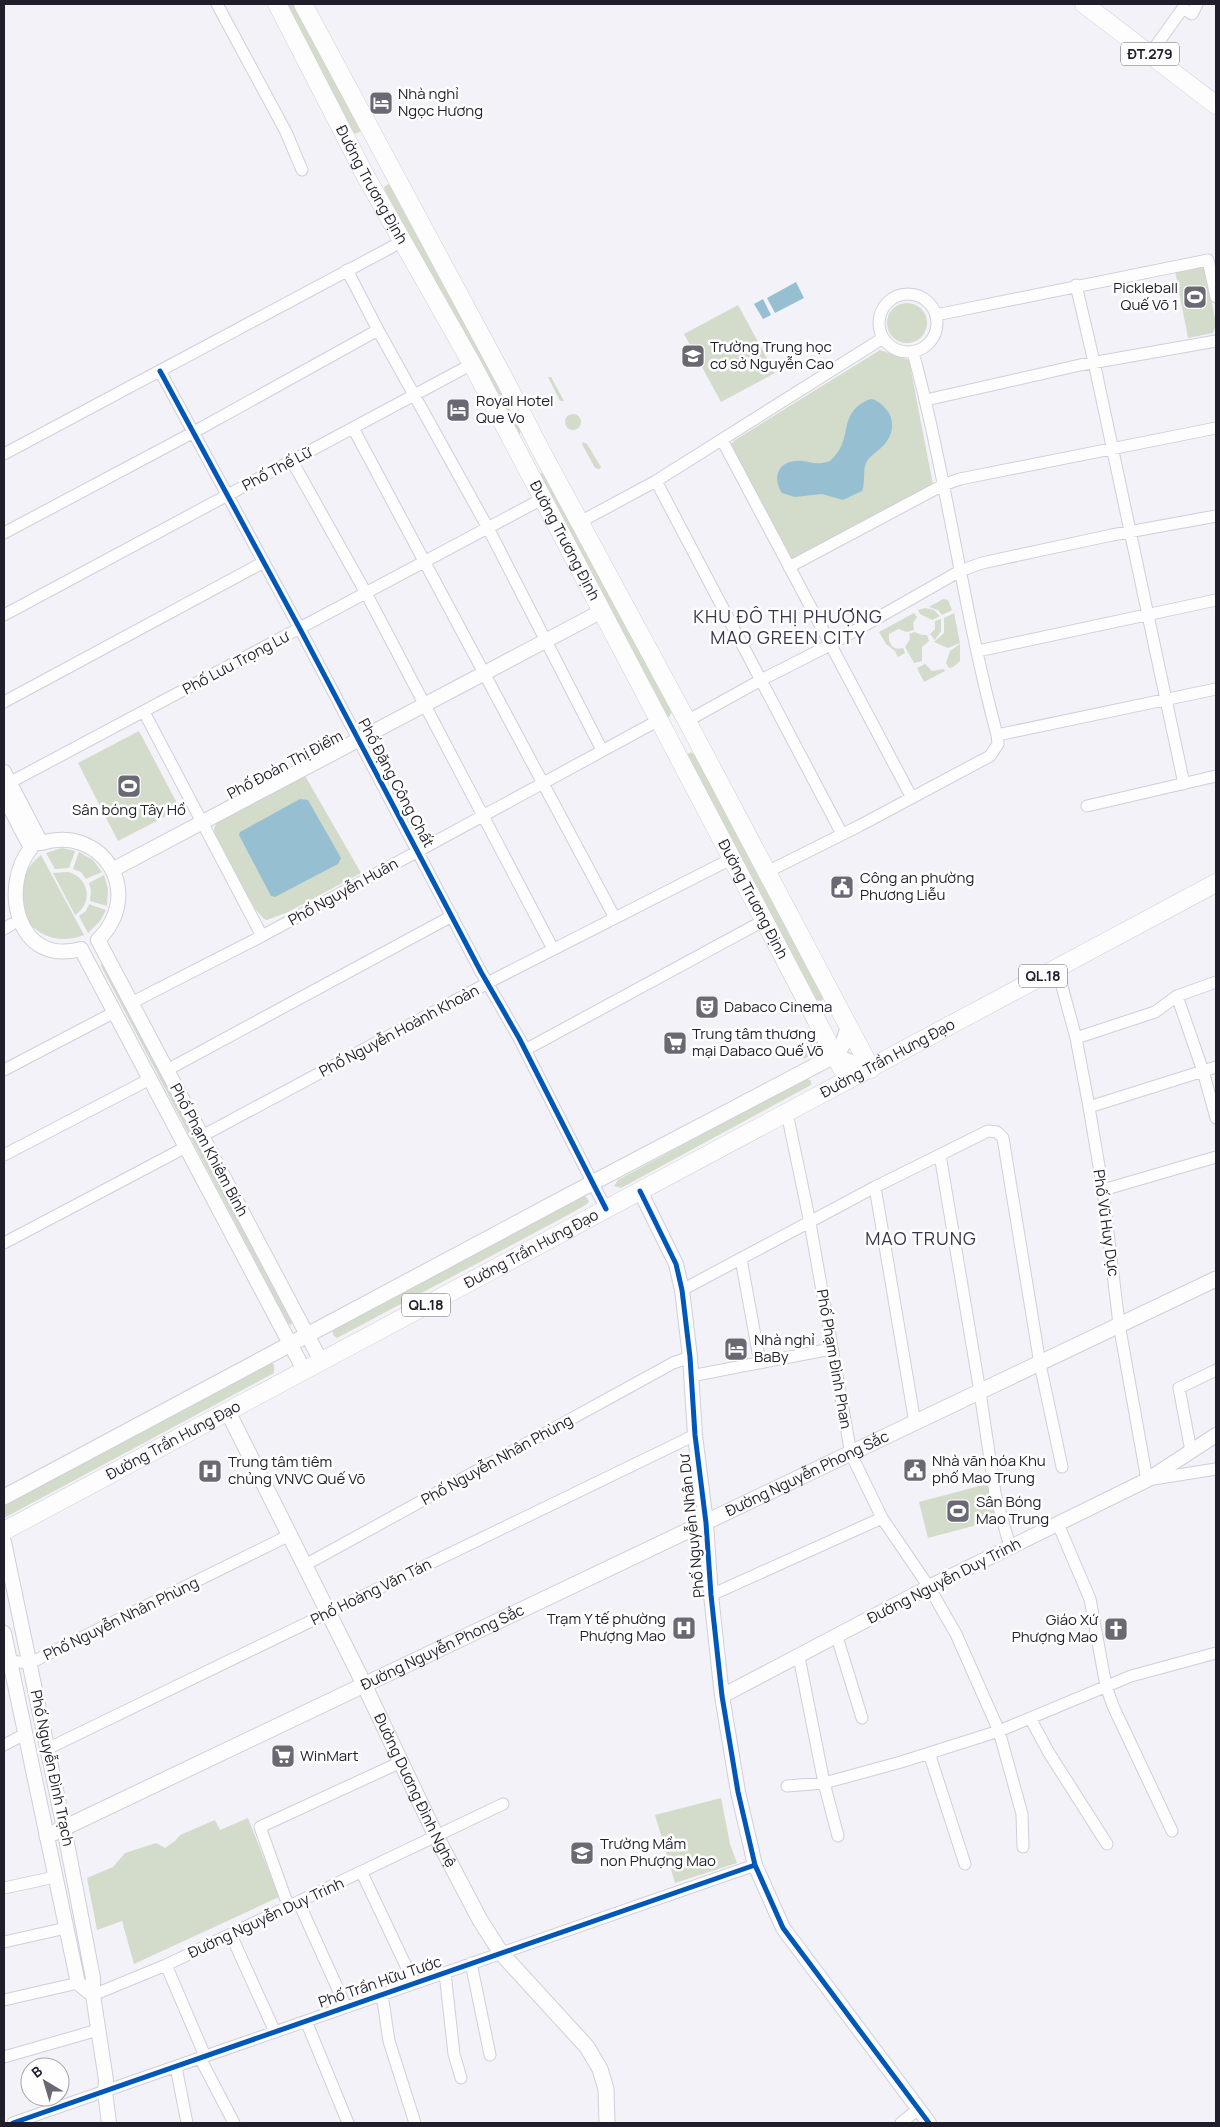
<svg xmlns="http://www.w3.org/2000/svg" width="1220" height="2127" viewBox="0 0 1220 2127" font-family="Manrope,sans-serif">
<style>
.green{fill:#d3dbca}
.water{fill:#96c0d2}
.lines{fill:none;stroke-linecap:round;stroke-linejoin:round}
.minor-casing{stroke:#d0cfd8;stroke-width:13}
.tertiary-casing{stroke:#d0cfd8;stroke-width:16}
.secondary-casing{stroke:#d0cfd8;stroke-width:17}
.primary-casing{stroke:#d0cfd8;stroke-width:19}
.trunk-casing{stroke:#d0cfd8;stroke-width:19}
.minor{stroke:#fdfdfe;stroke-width:11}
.tertiary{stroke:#fdfdfe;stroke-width:14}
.secondary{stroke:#fdfdfe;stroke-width:15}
.primary{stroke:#fdfdfe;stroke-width:18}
.trunk{stroke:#fdfdfe;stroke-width:18}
.cycleway-casing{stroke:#fefefe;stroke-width:8}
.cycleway{stroke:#0057b8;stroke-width:5}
.labels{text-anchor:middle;stroke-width:5;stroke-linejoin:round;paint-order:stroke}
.shield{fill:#fefefe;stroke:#63616a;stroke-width:1}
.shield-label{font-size:14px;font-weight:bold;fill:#201e2a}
.poi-label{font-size:15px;fill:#201e2a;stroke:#fefefe;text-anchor:start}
.street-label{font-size:15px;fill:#201e2a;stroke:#fefefe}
.quarter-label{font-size:18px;letter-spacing:1px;fill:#38344c;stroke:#fefefe}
</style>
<rect width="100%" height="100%" fill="#f3f2f9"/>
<path class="green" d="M 286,4 L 296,4 L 361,126 L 361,131 L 355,134 L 351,128 Z
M 389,184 L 522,429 L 519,435 L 515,434 L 510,425 L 385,191 L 384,187 Z
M 1198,266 L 1205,269 L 1216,323 L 1213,333 L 1188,338 L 1175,271 Z
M887 323a20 20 0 1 1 40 0a20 20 0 1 1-40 0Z
M 738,305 L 775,373 L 721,402 L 684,334 Z
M 880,350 L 909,360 L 933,485 L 799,557 L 793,559 L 788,556 L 731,448 L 731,444 L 735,440 Z
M 548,377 L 551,377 L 564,401 L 560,401 Z
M565 422a8 8 0 1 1 16 0a8 8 0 1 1-16 0Z
M 583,442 L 587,444 L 601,467 L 599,469 L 595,468 L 582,444 Z
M 541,473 L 544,473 L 670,707 L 672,712 L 668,718 L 665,717 L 539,474 Z
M 943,599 L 948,600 L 952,610 L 942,615 L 938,610 L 929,607 Z
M 925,608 L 934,610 L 940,616 L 932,620 L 920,614 L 918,610 Z
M 914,613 L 917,617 L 913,623 L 914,630 L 907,632 L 898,629 L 889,634 C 888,644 893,651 903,648 L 905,653 L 898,657 L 895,651 L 886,644 L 879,632 Z
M 954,613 L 960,643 L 948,648 L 934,642 L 944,633 L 944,618 Z
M 941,619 L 941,631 L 935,640 L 930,634 L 935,629 L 935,621 Z
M 914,632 L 922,635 L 927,635 L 929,641 L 922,647 L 922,661 L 914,663 L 905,647 L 910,639 L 909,634 Z
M 960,644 L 960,661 L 953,667 L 949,668 L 946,663 L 950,651 Z
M 925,664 L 932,671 L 944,669 L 945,671 L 924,682 L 917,668 Z
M 139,731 L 180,809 L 118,841 L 78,763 Z
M 691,752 L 696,756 L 822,995 L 823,999 L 821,1001 L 816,1000 L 685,756 Z
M 304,774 L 361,873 L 288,912 L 267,920 L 264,919 L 256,910 L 215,838 L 214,828 L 219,819 Z
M 62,848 L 75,851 L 69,868 L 55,869 L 46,853 Z
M 79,852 L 93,860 L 102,872 L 86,879 L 81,872 L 73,869 Z
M 41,855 L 84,935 C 62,944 39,938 25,918 C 23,914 20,911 20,907 C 18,887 25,867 41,855 Z
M 68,872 C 90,878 93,903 75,915 L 53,873 Z
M 104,875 L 108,889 L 107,906 L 90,901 L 91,890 L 89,883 Z
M 89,904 L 106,910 L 100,921 L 88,933 L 79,916 L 86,911 Z
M 763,932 L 812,1028 L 808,1025 L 765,942 L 761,933 Z
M 103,961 L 293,1321 L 291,1325 L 287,1322 L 101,966 Z
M 814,1029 L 819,1041 L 810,1056 L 803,1059 L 809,1031 Z
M 806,1078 L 811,1081 L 811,1085 L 621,1188 L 614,1186 L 618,1180 Z
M 585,1196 L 589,1201 L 587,1204 L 568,1215 L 337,1338 L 334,1336 L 332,1331 L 334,1329 Z
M 269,1361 L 274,1365 L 274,1373 L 4,1518 L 4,1503 Z
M 987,1484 L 996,1520 L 928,1538 L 919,1502 Z
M 721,1798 L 730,1844 L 737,1863 L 675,1883 L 655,1815 Z
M 248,1818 L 279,1897 L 134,1964 L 122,1921 L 97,1930 L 87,1878 L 113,1867 L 125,1853 L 156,1843 L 165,1848 L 175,1841 L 180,1835 L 215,1820 L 220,1830 Z"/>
<path class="water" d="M 796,282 L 804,298 L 775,313 L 767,298 Z
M 763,299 L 771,315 L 763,319 L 754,304 Z
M 870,399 C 876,399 882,404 886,409 C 896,420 893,437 882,447 C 877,452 871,455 867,461 C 862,470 866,481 862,491 L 843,500 L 822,494 L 795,497 L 782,493 C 773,480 776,463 795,461 C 808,459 813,467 830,461 C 856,438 835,414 870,399 Z
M 300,799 L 308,800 L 341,858 L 338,864 L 275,897 L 271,896 L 239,835 L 240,832 Z"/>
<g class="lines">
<g class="minor-casing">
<path id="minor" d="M 217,4 L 286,132 L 302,170
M 1150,54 L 1183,8 L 1192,14 L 1197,4
M 347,270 L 378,330 L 488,528 L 602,750
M 1076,285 L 1094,362 L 1184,784
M879 323a29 29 0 1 1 58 0a29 29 0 1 1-58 0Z
M 936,315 L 1208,260 L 1216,297
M 160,371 L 300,629 L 481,972 L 519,1038 L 606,1209
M 926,400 L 1080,365 L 1216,341
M 353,428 L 615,918
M 722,440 L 912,798
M 4,454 L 403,241
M 292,461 L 366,593 L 553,949
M 656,481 L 842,834
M 580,522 L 656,481 L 883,338
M 4,533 L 194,432 L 378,330
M 789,567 L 943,485 L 960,479 L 1216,428
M 4,615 L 472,364
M 978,651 L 1216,600
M 4,702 L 264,562
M 144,712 L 262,936
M 687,721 L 761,680 L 830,645 L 960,571 L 982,563 L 1112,535 L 1216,516
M 997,735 L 1216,689
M 9,783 L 542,499
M 1087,806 L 1216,776
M 767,872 L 859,826 L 990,756 L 998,744 L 997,735 C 963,609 947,478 913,352
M 4,929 L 12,924
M 1057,968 L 1076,1038 L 1089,1107 L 1103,1190 L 1119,1324 L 1147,1480 L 1216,1469
M 1177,996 L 1203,1071 L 1216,1118
M 131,1003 L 262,936 L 659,720
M 1076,1038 L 1155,1012 L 1177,996 L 1216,982
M 525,1050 L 763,921
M 4,1070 L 115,1012
M 167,1070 L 452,916
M 1089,1107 L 1216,1067
M 787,1113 L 810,1223 L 851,1454 L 882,1518 L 929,1587 L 956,1634 L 999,1731 L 1022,1814 L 1023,1847
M 202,1136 L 499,977 L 731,859
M 4,1155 L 150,1079
M 940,1155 L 980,1392 L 995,1493 L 1010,1547
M 875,1187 L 915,1423
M 1103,1190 L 1216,1157
M 4,1243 L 186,1147
M 741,1259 L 760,1363
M 682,1290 L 875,1187 L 988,1131 L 997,1132 L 1003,1138 L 1040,1364 L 1062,1467
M 691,1376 L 831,1349
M 1191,1451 L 1179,1388 L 1216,1370
M 1058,1524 L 1090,1599 L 1106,1686 L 1113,1706 L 1172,1831
M 305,1565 L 673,1363 L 690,1357
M 711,1595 L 882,1518
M 837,1637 L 862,1718
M 799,1657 L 824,1783 L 838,1836
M 4,1664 L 9,1661 L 30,1663 L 290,1535
M 1030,1718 L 1049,1753 L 1107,1844
M 4,1745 L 25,1734
M 47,1749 L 695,1435
M 929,1753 L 965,1864
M 787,1786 L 824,1783 L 901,1762 L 999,1731 L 1131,1676 L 1216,1653
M 362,1873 L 414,1983
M 4,1888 L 55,1877
M 299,1903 L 346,2007
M 289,1908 L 260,1827 L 401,1762
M 231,1935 L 275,2032
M 4,1942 L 66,1928
M 471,1963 L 490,2055
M 166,1965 L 205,2056
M 445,1973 L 454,2054 L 461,2078
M 382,1994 L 389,2041 L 415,2123
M 93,1995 L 166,1965 L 503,1804
M 4,2000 L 78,1983
M 306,2021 L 348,2123
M 4,2057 L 98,2030
M 200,2058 L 234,2123
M 176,2067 L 187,2123
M 13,2123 L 755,1865
M 901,2123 L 918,2109"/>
</g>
<g class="tertiary-casing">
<path id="tertiary" d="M 4,772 L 41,843 C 104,824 145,894 98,940 L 321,1361
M 4,796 L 31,848 C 0,886 16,967 81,949 L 304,1370
M 112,870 L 602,611
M 640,1191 L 676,1264 L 682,1290 L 690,1357 L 695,1435 L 706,1523 L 711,1595 L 722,1696 L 738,1792 L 755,1865 L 783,1928 L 929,2123
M 4,1542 L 64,1828 L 93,1978 L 93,1995 L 106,2080 L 105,2092 L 109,2123
M 4,1633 L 78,1983 L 93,1995
M 722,1696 L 929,1587 L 1147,1480 L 1216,1435"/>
</g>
<g class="secondary-casing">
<g id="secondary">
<path d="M 834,1056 L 871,1069"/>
<path id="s1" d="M 228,1412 L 358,1672 L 437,1838 L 480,1920 L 501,1953 L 587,2047 L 600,2069 L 606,2089 L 607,2123"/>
<path d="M 4,1497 L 592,1183 L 834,1056 L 842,1046 L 848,1028"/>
<path id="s2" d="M 47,1836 L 1216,1279"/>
</g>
</g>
<g class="primary-casing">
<g id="primary">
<path id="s3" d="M 277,4 L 365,175 L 472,364 L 848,1080"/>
<path d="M 303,4 L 506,382 L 538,445 L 687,721 L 871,1069"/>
<path d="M 1084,4 L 1216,105"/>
</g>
</g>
<g class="trunk-casing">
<g id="trunk">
<path id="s4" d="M 4,1531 L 1216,883"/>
</g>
</g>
<use href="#minor" class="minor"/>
<use href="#tertiary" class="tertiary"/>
<use href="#secondary" class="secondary"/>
<use href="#primary" class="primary"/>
<use href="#trunk" class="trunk"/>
<g class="cycleway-casing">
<path id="cycleway" d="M 160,371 L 300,629 L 481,972 L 519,1038 L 606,1209
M 640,1191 L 676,1264 L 682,1290 L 690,1357 L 695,1435 L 706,1523 L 711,1595 L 722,1696 L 738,1792 L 755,1865 L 783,1928 L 929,2123
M 13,2123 L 755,1865"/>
</g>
<use href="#cycleway" class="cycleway"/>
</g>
<defs>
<g id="hotel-square" transform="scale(1.25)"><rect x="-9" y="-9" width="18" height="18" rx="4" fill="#6a6872" stroke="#fefefe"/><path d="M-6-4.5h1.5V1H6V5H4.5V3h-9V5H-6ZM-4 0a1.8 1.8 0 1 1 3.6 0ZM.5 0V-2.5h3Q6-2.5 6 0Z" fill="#fff"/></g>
<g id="stadium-square" transform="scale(1.25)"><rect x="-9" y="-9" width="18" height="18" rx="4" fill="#6a6872" stroke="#fefefe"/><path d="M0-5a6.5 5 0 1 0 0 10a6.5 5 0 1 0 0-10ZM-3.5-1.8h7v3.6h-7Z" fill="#fff"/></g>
<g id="school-square" transform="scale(1.25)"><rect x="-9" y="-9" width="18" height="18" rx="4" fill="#6a6872" stroke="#fefefe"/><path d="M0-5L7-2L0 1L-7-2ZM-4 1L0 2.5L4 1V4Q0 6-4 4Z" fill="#fff"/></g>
<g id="civic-square" transform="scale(1.25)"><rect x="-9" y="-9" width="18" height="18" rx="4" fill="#6a6872" stroke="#fefefe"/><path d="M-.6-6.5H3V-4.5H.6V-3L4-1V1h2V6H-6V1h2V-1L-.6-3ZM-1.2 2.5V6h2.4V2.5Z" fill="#fff"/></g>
<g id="theatre-square" transform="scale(1.25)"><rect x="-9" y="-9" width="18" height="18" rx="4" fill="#6a6872" stroke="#fefefe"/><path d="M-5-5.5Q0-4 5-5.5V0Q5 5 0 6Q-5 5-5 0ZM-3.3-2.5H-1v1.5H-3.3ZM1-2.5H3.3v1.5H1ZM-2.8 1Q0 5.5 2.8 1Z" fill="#fff"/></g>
<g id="supermarket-square" transform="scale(1.25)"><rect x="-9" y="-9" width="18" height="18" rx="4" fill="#6a6872" stroke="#fefefe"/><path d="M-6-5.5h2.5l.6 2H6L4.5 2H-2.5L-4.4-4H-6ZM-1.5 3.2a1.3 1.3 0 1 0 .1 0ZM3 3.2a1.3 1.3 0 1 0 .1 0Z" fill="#fff"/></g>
<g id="hospital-square" transform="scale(1.25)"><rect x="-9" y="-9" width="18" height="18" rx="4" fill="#6a6872" stroke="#fefefe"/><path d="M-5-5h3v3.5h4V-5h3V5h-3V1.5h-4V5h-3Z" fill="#fff"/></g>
<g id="church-square" transform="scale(1.25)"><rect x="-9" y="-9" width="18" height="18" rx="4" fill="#6a6872" stroke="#fefefe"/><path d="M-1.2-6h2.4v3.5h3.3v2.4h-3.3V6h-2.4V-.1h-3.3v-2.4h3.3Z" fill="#fff"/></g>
</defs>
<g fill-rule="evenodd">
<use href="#hotel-square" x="381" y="103"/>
<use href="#stadium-square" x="1195" y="297"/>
<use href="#school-square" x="693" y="356"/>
<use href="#hotel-square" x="458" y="410"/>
<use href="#stadium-square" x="129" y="786"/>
<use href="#civic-square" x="842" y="887"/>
<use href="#theatre-square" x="707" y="1007"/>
<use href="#supermarket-square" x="675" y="1043"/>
<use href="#hotel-square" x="736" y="1349"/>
<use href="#civic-square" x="915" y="1470"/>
<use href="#hospital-square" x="210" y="1471"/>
<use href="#stadium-square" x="958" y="1511"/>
<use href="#hospital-square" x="684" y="1628"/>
<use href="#church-square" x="1116" y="1629"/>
<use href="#supermarket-square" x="283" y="1756"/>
<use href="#school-square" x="582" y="1853"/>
</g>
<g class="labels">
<g class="shield">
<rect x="1121" y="42.5" width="58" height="23" rx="4"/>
<rect x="1019" y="964.5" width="48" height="23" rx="4"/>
<rect x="402" y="1293.5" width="48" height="23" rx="4"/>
</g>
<g class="shield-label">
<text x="1150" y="59">ĐT.279</text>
<text x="1043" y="981">QL.18</text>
<text x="426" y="1310">QL.18</text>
</g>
<g class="poi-label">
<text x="398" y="99">Nhà nghỉ<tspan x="398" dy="17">Ngọc Hương</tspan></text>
<text x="1178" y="293" text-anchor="end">Pickleball<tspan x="1178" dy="17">Quế Võ 1</tspan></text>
<text x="710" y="352">Trường Trung học<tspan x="710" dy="17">cơ sở Nguyễn Cao</tspan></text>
<text x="476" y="406">Royal Hotel<tspan x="476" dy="17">Que Vo</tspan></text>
<text x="129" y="815" text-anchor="middle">Sân bóng Tây Hồ</text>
<text x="860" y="883">Công an phường<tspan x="860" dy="17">Phương Liễu</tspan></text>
<text x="724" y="1012">Dabaco Cinema</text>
<text x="692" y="1039">Trung tâm thương<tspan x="692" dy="17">mại Dabaco Quế Võ</tspan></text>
<text x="754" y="1345">Nhà nghỉ<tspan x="754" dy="17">BaBy</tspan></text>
<text x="932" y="1466">Nhà văn hóa Khu<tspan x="932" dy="17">phố Mao Trung</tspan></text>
<text x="228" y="1467">Trung tâm tiêm<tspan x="228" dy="17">chủng VNVC Quế Võ</tspan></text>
<text x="976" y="1507">Sân Bóng<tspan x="976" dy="17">Mao Trung</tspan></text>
<text x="666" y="1624" text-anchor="end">Trạm Y tế phường<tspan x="666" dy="17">Phượng Mao</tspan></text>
<text x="1098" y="1625" text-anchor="end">Giáo Xứ<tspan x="1098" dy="17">Phượng Mao</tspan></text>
<text x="300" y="1761">WinMart</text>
<text x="600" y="1849">Trường Mầm<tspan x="600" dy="17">non Phượng Mao</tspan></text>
</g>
<g class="street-label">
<text dy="5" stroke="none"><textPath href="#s3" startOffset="204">Đường Trương Định</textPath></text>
<text transform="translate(277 469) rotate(-28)" y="5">Phố Thế Lữ</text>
<text dy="5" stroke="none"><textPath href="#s3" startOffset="609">Đường Trương Định</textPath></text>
<text transform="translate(236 663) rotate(-28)" y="5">Phố Lưu Trọng Lư</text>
<text transform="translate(285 765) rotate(-28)" y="5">Phố Đoàn Thị Điểm</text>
<text transform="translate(396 783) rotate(62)" y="5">Phố Đặng Công Chất</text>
<text transform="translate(343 892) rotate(-29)" y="5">Phố Nguyễn Huân</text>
<text dy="5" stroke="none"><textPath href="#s3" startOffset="1014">Đường Trương Định</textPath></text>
<text transform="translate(399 1031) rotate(-28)" y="5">Phố Nguyễn Hoành Khoản</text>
<text dy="5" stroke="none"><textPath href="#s4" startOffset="1002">Đường Trần Hưng Đạo</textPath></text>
<text transform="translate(209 1150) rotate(62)" y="5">Phố Phạm Khiêm Bính</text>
<text transform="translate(1106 1223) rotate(82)" y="5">Phố Vũ Huy Dực</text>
<text dy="5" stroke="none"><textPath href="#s4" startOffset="598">Đường Trần Hưng Đạo</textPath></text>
<text transform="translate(834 1359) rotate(80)" y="5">Phố Phạm Đình Phan</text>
<text dy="5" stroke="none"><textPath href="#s4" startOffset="192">Đường Trần Hưng Đạo</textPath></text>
<text transform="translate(497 1460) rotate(-29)" y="5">Phố Nguyễn Nhân Phùng</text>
<text dy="5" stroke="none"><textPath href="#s2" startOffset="842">Đường Nguyễn Phong Sắc</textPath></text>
<text transform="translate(692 1526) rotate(-96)" y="5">Phố Nguyễn Nhân Dư</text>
<text transform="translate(944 1581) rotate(-27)" y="5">Đường Nguyễn Duy Trinh</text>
<text transform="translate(371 1592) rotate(-26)" y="5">Phố Hoàng Văn Tán</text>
<text transform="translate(121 1619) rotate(-26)" y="5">Phố Nguyễn Nhân Phùng</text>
<text dy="5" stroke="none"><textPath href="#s2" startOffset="438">Đường Nguyễn Phong Sắc</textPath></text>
<text transform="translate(52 1768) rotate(78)" y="5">Phố Nguyễn Đình Trạch</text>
<text dy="5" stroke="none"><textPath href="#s1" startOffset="422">Đường Dương Đình Nghệ</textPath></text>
<text transform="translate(266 1918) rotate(-25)" y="5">Đường Nguyễn Duy Trinh</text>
<text transform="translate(380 1982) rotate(-19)" y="5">Phố Trần Hữu Tước</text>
</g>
<g class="quarter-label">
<text x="788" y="623">KHU ĐÔ THỊ PHƯỢNG<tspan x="788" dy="21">MAO GREEN CITY</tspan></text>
<text x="921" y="1245">MAO TRUNG</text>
</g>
</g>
<rect width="1220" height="2127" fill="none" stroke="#201e2a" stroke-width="10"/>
<g transform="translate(45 2082) rotate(322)"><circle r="24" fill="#fefefe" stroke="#a5a4a9"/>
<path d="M0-4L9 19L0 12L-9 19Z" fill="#6a6872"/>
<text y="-8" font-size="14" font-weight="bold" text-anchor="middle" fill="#201e2a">B</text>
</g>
</svg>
